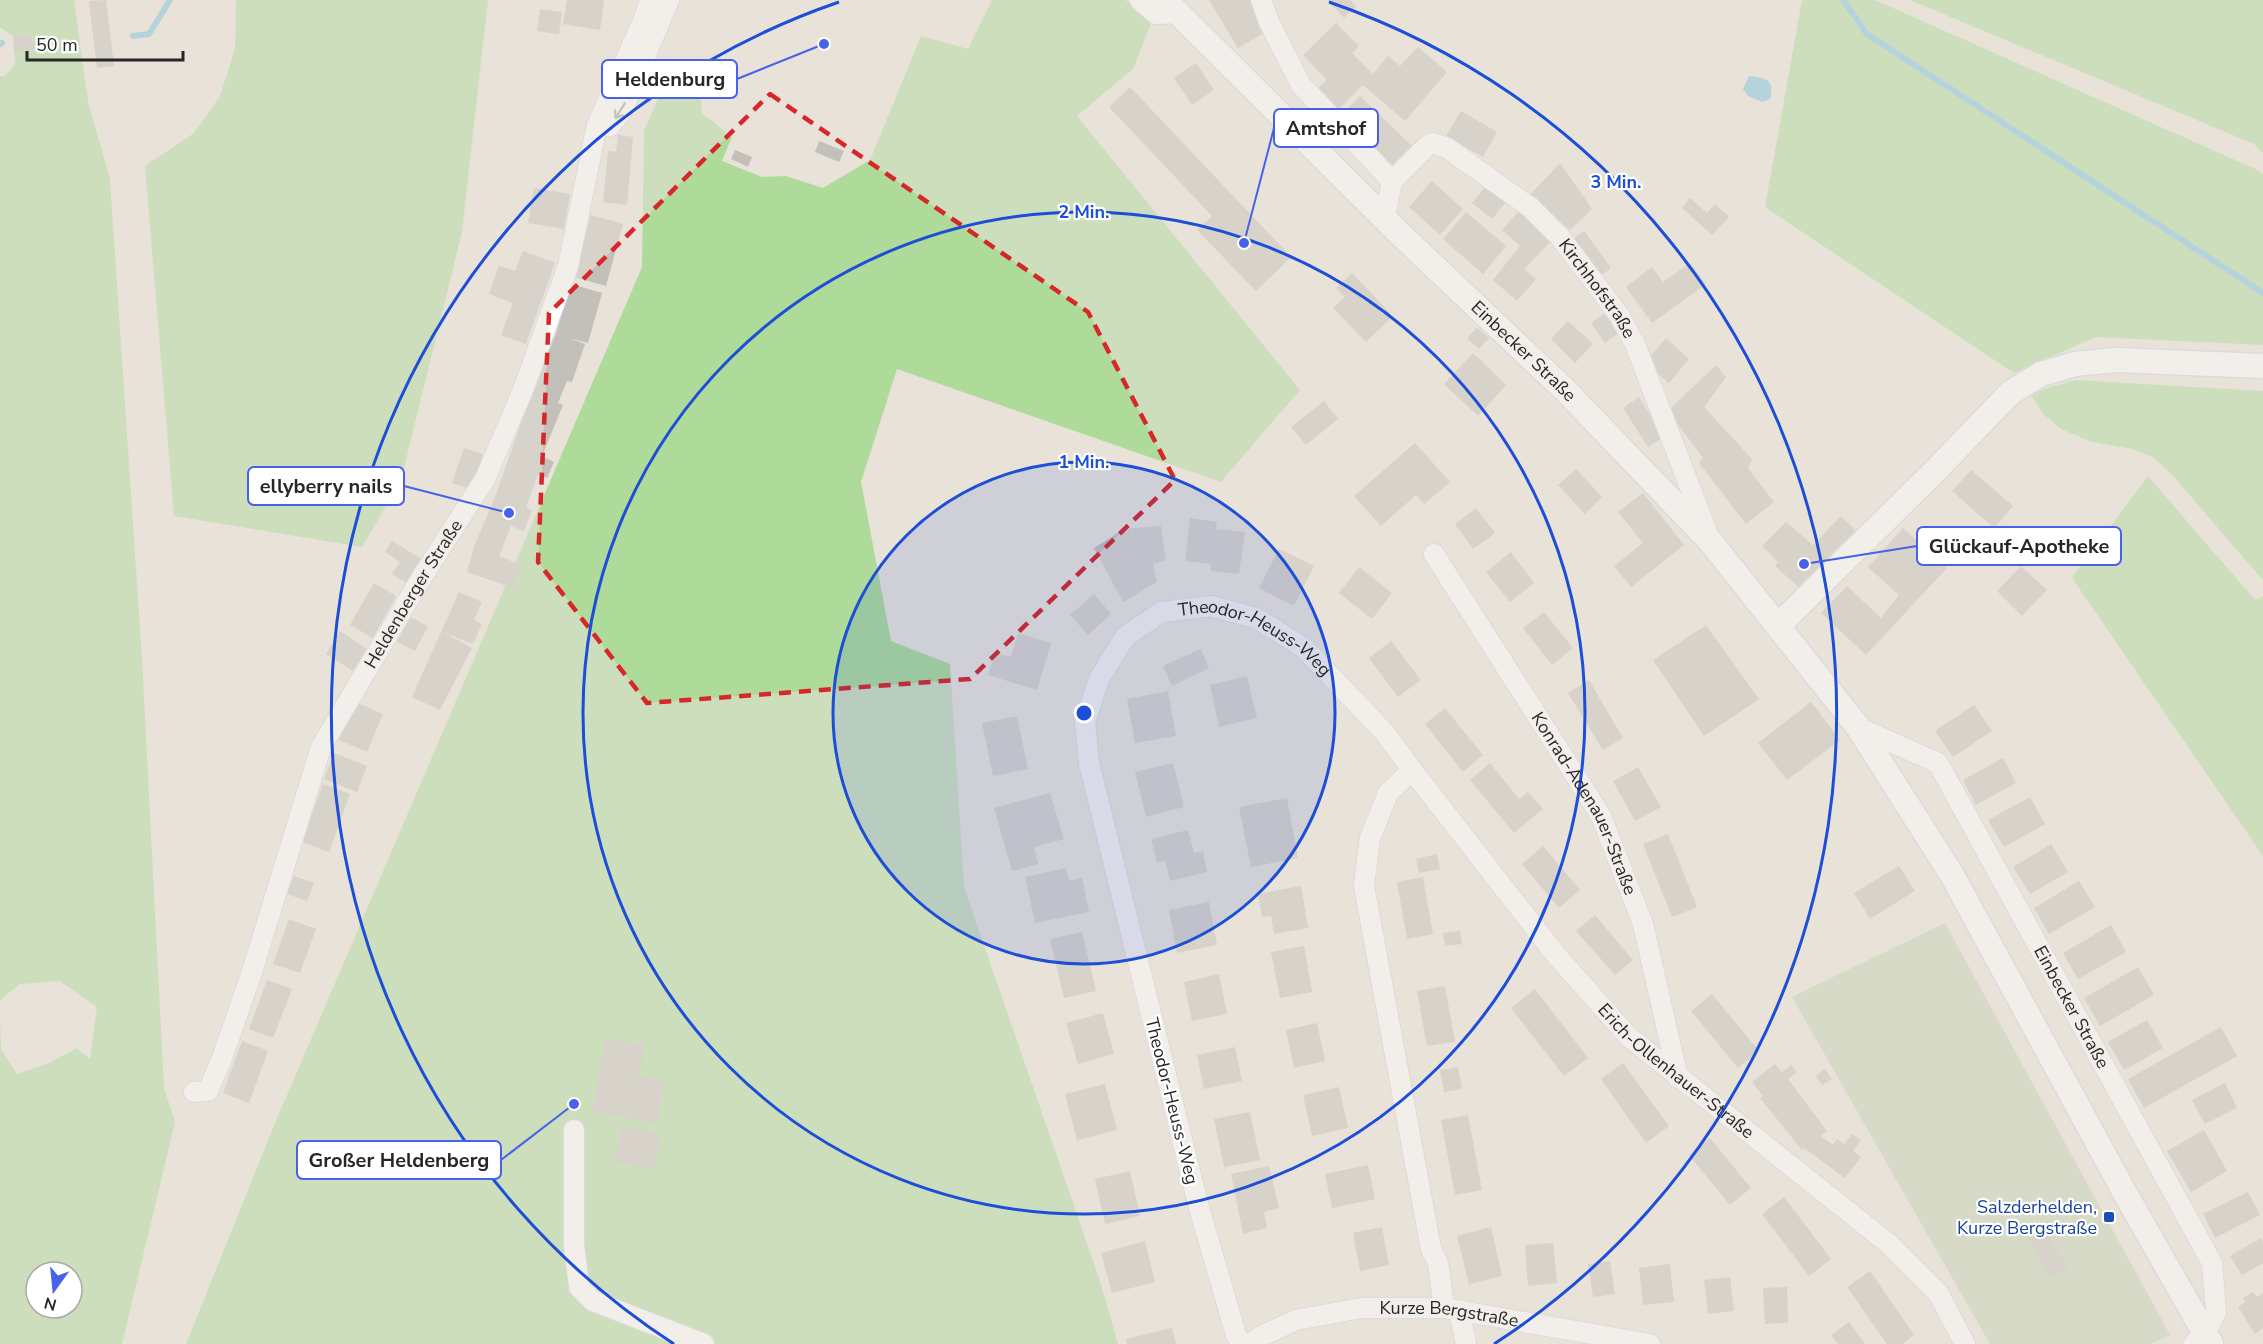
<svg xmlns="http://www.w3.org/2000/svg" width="2263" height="1344" viewBox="0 0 2263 1344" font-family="'Nunito Sans',sans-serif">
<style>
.green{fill:#aeda9a;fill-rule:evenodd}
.cemetery{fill:#c0d0b2}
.water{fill:#75c2e2}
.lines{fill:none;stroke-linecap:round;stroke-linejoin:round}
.stream{stroke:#75c2e2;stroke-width:6}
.building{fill:#c3bfb9}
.minor-casing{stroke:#cfd1df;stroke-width:22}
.tertiary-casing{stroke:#cfd1df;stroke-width:27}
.minor{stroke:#fff;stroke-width:20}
.tertiary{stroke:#fff;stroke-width:24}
.oneway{stroke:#9e9e9e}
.marked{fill:none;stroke:#d62828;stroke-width:4.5;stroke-dasharray:12 8;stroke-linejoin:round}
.ring{fill:none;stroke:#1d4ed8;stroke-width:3}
.transit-dot{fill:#1a4fb4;stroke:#fff;stroke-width:2}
.labels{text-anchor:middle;stroke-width:4.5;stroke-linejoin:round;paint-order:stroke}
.street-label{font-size:18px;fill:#272727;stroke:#fff}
.transit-label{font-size:18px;fill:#164399;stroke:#fff;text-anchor:end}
.centre{fill:#1d4ed8;stroke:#fff;stroke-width:3}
.ring-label{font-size:18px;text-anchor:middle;font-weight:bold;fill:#1d4ed8;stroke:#fff;stroke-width:4.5;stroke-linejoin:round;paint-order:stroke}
.leader{fill:none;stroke:#4761e8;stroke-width:2}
.callout-dot{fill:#4761e8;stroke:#fff;stroke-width:2}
.callout{fill:#fff;stroke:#4761e8;stroke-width:2}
.callout-label{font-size:20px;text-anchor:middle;font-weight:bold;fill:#272727}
</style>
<rect width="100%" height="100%" fill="#e8e2d9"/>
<path class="green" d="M 0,0 L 74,0 L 88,101 L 110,179 L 142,658 L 164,1088 L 175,1122 L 122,1344 L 0,1344 L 0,1017 L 1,1049 L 17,1074 L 49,1063 L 77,1048 L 90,1059 L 97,1007 L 60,981 L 20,984 L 0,1000 L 0,76 L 5,76 L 15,64 L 13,36 L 0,27 ZM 36,1272 L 72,1272 L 72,1308 L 36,1308 Z
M 236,0 L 488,0 L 462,232 L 401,480 L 362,547 L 174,516 L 145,166 L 194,133 L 220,96 L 235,49 Z
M 992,0 L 1126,0 L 1151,23 L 1133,69 L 1077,116 L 1300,390 L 1221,482 L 897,369 L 861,482 L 891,641 L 950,664 L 964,887 L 1100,1281 L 1118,1344 L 186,1344 L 275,1123 L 642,267 L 644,130 L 670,73 L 700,88 L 702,113 L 732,137 L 722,161 L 762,177 L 786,176 L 823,188 L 870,160 L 921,36 L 968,49 Z
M 1802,0 L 1875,0 L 2260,171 L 2263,174 L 2263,345 L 2096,337 L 2014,373 L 1765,207 Z
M 1910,0 L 2263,0 L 2263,153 L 2254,144 Z
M 2075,380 L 2263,391 L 2263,580 L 2173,476 L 2154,458 L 2133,449 L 2092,442 L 2061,429 L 2042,413 L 2030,393 Z
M 2148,476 L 2255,600 L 2263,596 L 2263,856 L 2072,578 Z"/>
<path class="cemetery" d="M 1945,923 L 2170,1335 L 2150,1344 L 1990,1344 L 1792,997 Z"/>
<path class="water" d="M 1749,76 C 1767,78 1775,80 1770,99 L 1762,102 L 1748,96 L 1743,89 Z"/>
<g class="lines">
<path class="stream" d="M 1843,0 L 1867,34 L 2263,293
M 133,36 L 149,34 L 170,0
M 0,44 L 2,43"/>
</g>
<path class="building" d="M 106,0 L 114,66 L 97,68 L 89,1 Z
M 567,0 L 604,0 L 600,30 L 563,24 Z
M 1209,0 L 1251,0 L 1269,30 L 1238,48 Z
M 1327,0 L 1350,0 L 1356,6 L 1344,18 Z
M 540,9 L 562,12 L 559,34 L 537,31 Z
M 1336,23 L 1359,46 L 1352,53 L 1373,74 L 1388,56 L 1400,66 L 1418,47 L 1447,72 L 1405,121 L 1363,85 L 1338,110 L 1317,89 L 1327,80 L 1303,55 Z
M 31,34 L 34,49 L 14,51 L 13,36 Z
M 1196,63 L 1214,90 L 1192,105 L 1174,78 Z
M 1130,87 L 1291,257 L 1256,291 L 1197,230 L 1212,216 L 1109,107 Z
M 1360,96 L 1412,146 L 1393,166 L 1341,116 Z
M 1461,111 L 1497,132 L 1483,157 L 1446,136 Z
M 618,135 L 633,137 L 627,205 L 603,202 L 608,151 L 616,152 Z
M 819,141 L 844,151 L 839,162 L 815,152 Z
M 735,150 L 752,157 L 748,167 L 731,159 Z
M 1560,163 L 1592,209 L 1570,230 L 1529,196 Z
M 1432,181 L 1463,209 L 1440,235 L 1409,207 Z
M 1487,185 L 1507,201 L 1492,219 L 1472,203 Z
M 534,188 L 570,194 L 564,229 L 528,223 Z
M 1690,198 L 1707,213 L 1715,204 L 1729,217 L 1712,235 L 1682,208 Z
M 1519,211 L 1552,240 L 1524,269 L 1536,279 L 1517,301 L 1493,280 L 1520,246 L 1502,230 Z
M 1466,212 L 1506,246 L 1483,274 L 1443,239 Z
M 591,215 L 623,224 L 606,286 L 574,277 Z
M 1584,231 L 1611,268 L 1599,277 L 1573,239 Z
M 523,251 L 555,263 L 526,344 L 501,335 L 513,303 L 489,294 L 499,266 L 515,271 Z
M 1690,263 L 1706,284 L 1652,323 L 1626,287 L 1652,267 L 1663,282 Z
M 1352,273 L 1393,316 L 1366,342 L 1333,308 L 1345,297 L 1336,288 Z
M 571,284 L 602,293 L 588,343 L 568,338 L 585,344 L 572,382 L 567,381 L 558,403 L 563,405 L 542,456 L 554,462 L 547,478 L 538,474 L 526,507 L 532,510 L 524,531 L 511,526 L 499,556 L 521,565 L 513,588 L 467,572 L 474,547 L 495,497 L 532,392 L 556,334 Z
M 1607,312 L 1621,331 L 1605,343 L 1591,323 Z
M 1568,321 L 1593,344 L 1575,363 L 1551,339 Z
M 1477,328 L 1489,338 L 1479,349 L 1467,338 Z
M 1666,338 L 1689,359 L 1669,383 L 1645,363 Z
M 1473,353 L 1506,385 L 1478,416 L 1444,384 Z
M 1716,365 L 1726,377 L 1704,407 L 1752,459 L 1748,468 L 1774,502 L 1746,524 L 1699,463 L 1703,458 L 1668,411 Z
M 1639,397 L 1664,437 L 1648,447 L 1623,408 Z
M 1324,401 L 1338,419 L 1306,445 L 1291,427 Z
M 1415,443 L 1450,482 L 1424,504 L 1416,495 L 1381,526 L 1354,496 Z
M 464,448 L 483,454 L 471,489 L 452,483 Z
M 1576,469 L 1602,497 L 1585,514 L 1558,485 Z
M 1971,470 L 2013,506 L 1994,528 L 1952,491 Z
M 1643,493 L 1684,545 L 1631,587 L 1614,566 L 1643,543 L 1618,512 Z
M 1476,508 L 1495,533 L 1473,549 L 1455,524 Z
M 1841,516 L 1860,535 L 1805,593 L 1775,566 L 1778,562 L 1762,546 L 1786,522 L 1813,545 Z
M 1190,518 L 1217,522 L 1216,529 L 1245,532 L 1239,574 L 1211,571 L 1211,564 L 1185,561 Z
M 1161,526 L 1166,560 L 1153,564 L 1157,582 L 1123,602 L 1094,548 L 1124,529 Z
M 1903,528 L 1947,568 L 1866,655 L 1821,613 L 1847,586 L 1881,618 L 1899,595 L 1868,567 Z
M 392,541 L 423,560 L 408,584 L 392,574 L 400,562 L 385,552 Z
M 1279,549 L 1314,566 L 1294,606 L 1259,588 Z
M 1511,552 L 1534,583 L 1510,602 L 1486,572 Z
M 2021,566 L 2047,590 L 2022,616 L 1997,591 Z
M 1359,567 L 1392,593 L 1372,619 L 1339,593 Z
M 374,583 L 396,596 L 373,638 L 350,625 Z
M 459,592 L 482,602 L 474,620 L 482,624 L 473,644 L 443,632 L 472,648 L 440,710 L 412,697 Z
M 1094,594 L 1111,614 L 1088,635 L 1070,615 Z
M 1544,612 L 1573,648 L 1552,665 L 1523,628 Z
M 410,617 L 428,626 L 415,651 L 397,642 Z
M 1706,625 L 1759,699 L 1704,736 L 1653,660 Z
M 340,631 L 367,649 L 353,671 L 326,654 Z
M 1018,633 L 1051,643 L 1037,690 L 988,675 L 995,653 L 1011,657 Z
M 1391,641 L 1421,680 L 1398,697 L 1369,658 Z
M 1201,649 L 1209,668 L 1172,686 L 1163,666 Z
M 1247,676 L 1257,718 L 1219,727 L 1210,685 Z
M 1589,680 L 1623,738 L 1603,750 L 1568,693 Z
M 1168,691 L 1176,736 L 1135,743 L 1127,699 Z
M 355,702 L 383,714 L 367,752 L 339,740 Z
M 1811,702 L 1840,740 L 1787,780 L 1758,743 Z
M 1974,705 L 1992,731 L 1953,757 L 1935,731 Z
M 1445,708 L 1483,755 L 1463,772 L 1425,724 Z
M 1017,716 L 1028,769 L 993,776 L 982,723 Z
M 334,753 L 367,766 L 357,792 L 324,779 Z
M 2003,758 L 2016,783 L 1976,805 L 1963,780 Z
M 1173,763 L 1184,807 L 1146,817 L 1135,772 Z
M 1490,763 L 1519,799 L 1528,792 L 1543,809 L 1514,833 L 1470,780 Z
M 1638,767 L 1661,807 L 1635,821 L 1613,781 Z
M 323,784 L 350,794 L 329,852 L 302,842 Z
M 1050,793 L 1064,839 L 1034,847 L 1038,864 L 1012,871 L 994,808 Z
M 2030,797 L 2045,824 L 2004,847 L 1988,820 Z
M 1287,798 L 1298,858 L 1251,867 L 1239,807 Z
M 1188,830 L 1194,853 L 1203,851 L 1207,872 L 1170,881 L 1165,860 L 1157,863 L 1151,839 Z
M 1668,834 L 1697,907 L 1672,917 L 1643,844 Z
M 2051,844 L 2068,872 L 2030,894 L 2013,867 Z
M 1543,846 L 1580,890 L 1559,908 L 1522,864 Z
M 1437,854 L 1440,869 L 1419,873 L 1416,859 Z
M 1899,866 L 1915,891 L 1870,919 L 1854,893 Z
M 1066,868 L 1069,881 L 1082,878 L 1089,912 L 1035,923 L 1025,877 Z
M 294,876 L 314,883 L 307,901 L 287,894 Z
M 1423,877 L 1433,934 L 1407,939 L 1397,882 Z
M 2079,881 L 2095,907 L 2049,934 L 2034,908 Z
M 1301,886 L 1308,928 L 1274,934 L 1271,916 L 1262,917 L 1258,894 Z
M 1209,902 L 1217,945 L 1177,953 L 1169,910 Z
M 1595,915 L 1633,960 L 1615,975 L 1576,931 Z
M 289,919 L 316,929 L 300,973 L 273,964 Z
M 2111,925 L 2126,952 L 2078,979 L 2063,953 Z
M 1460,931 L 1462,944 L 1445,946 L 1443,933 Z
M 1082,932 L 1096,991 L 1064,998 L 1050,939 Z
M 1304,946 L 1312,992 L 1280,998 L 1271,952 Z
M 2138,967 L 2154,995 L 2100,1026 L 2084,998 Z
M 1219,974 L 1227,1014 L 1192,1021 L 1184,982 Z
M 267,980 L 292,989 L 273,1038 L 249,1029 Z
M 1445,986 L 1455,1042 L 1427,1046 L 1417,991 Z
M 1535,989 L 1588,1058 L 1564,1076 L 1511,1008 Z
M 1712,994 L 1759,1051 L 1738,1068 L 1691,1011 Z
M 1103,1013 L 1114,1054 L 1078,1064 L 1066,1023 Z
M 2147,1020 L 2163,1048 L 2124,1070 L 2108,1042 Z
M 1317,1023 L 1325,1061 L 1294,1068 L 1286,1030 Z
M 2221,1027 L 2237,1056 L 2144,1108 L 2128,1079 Z
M 605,1038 L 645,1045 L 639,1076 L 664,1081 L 657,1123 L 592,1112 Z
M 242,1041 L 268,1051 L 249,1103 L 223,1093 Z
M 1235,1047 L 1242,1081 L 1204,1089 L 1197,1055 Z
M 1623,1063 L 1669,1126 L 1646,1143 L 1601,1079 Z
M 1775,1064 L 1782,1072 L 1791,1065 L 1797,1072 L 1788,1079 L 1827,1131 L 1821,1136 L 1833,1145 L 1837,1139 L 1844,1144 L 1852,1134 L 1861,1140 L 1853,1151 L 1861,1157 L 1845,1178 L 1804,1148 L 1802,1150 L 1760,1098 L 1763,1096 L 1752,1082 Z
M 1458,1067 L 1462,1089 L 1444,1092 L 1440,1070 Z
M 1825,1069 L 1832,1079 L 1822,1085 L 1816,1076 Z
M 2225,1083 L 2237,1108 L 2205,1124 L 2192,1100 Z
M 1105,1084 L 1117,1130 L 1077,1140 L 1065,1094 Z
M 1339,1087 L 1348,1128 L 1312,1136 L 1303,1095 Z
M 1250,1112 L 1260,1160 L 1224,1167 L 1214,1119 Z
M 1468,1115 L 1482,1190 L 1455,1195 L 1441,1120 Z
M 621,1126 L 660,1132 L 654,1169 L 615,1163 Z
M 2204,1130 L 2227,1171 L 2191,1192 L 2167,1151 Z
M 1710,1138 L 1751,1188 L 1730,1205 L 1689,1155 Z
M 1368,1165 L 1375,1199 L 1332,1208 L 1325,1174 Z
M 1269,1166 L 1279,1208 L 1264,1212 L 1267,1228 L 1243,1234 L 1231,1174 Z
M 1130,1171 L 1140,1216 L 1105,1224 L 1095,1179 Z
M 2248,1192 L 2260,1215 L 2215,1238 L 2203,1214 Z
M 1784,1197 L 1831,1259 L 1809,1276 L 1762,1214 Z
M 1382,1227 L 1389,1265 L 1360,1271 L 1353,1233 Z
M 1491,1227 L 1502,1276 L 1469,1284 L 1457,1236 Z
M 2045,1228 L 2068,1268 L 2050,1278 L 2028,1237 Z
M 2261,1238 L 2263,1242 L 2263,1263 L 2242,1275 L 2230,1256 Z
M 1145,1241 L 1155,1282 L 1112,1293 L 1101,1253 Z
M 1553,1243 L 1557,1283 L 1528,1286 L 1525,1245 Z
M 1610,1261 L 1615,1294 L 1593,1297 L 1588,1264 Z
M 1670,1264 L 1674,1302 L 1643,1305 L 1639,1268 Z
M 1870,1271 L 1914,1335 L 1902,1344 L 1887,1344 L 1847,1287 Z
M 1730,1277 L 1734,1311 L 1708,1314 L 1704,1280 Z
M 1787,1287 L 1788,1323 L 1765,1324 L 1763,1288 Z
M 2253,1292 L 2257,1297 L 2263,1293 L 2263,1328 L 2255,1334 L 2238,1307 L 2245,1302 L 2243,1298 Z
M 1849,1322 L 1865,1344 L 1838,1344 L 1831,1335 Z
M 1172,1328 L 1176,1344 L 1127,1344 L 1126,1339 Z"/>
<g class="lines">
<g class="minor-casing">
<g id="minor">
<path d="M 1140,0 L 1156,14 L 1179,13"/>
<path d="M 1261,0 L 1269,22 L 1301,85 L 1392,181"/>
<path d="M 597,125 L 610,126 L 622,111 L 669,0"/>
<path id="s1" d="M 1392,181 L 1428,145 L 1433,143 L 1447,148 L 1530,207 L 1559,236 L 1619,315 L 1635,344 L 1709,537"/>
<path d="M 1385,217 L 1392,181"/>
<path id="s2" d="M 1434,554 L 1601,816 L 1643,924 L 1678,1078"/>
<path id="s3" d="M 1858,727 L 1938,763 L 2212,1263 L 2216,1312 L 2205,1334 L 2194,1344"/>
<path id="s4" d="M 1412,770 L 1556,955 L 1629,1037 L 1889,1244 L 1938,1293 L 1965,1344"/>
<path id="s5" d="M 194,1092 L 208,1091 L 221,1061 L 251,975 L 321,747 L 422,577 L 485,479 L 523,390 L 568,266 L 597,125 L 645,16 L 650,0"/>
<path d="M 574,1130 L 574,1245 L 579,1287 L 593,1301 L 704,1344"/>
<path d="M 1459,1310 L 1466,1344"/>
<path id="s6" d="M 1242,1344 L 1236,1335 L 1198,1204 L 1089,763 L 1085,722 L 1099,679 L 1125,637 L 1161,612 L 1211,606 L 1256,618 L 1304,648 L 1385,733 L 1412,770 L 1388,793 L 1370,838 L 1364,886 L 1431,1249 L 1438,1263 L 1444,1308"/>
<path id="s7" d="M 1251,1344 L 1259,1337 L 1296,1320 L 1361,1308 L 1444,1308 L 1650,1344"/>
</g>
</g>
<g class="tertiary-casing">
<g id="tertiary">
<path id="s8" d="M 1165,0 L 1400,234 L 1565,390 L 1710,541 L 1858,727 L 1952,875 L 2126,1195 L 2211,1344"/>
<path d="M 1779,625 L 1939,467 L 2010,393 L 2041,374 L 2075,364 L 2116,360 L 2263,366"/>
</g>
</g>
<use href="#minor" class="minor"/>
<use href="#tertiary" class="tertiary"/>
</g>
<defs><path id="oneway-shaft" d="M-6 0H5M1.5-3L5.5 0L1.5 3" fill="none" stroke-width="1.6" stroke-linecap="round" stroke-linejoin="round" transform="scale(1.5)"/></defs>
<use class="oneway" href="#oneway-shaft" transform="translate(620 111) rotate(122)"/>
<path d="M0 0H2263V1344H0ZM 770,94 L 1088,312 L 1175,480 L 970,679 L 647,703 L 538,562 L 549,313 Z" fill="#e8e2d9" fill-opacity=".55" fill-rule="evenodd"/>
<path class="marked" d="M 770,94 L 1088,312 L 1175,480 L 970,679 L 647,703 L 538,562 L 549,313 Z"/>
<circle cx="1084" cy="713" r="251" fill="#1d4ed8" fill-opacity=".12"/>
<g class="ring">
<circle cx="1084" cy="713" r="251"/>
<circle cx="1084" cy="713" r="501"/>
<path d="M674 1344A752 752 0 0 1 839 2M1329 2A752 752 0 0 1 1494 1344"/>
</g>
<rect class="transit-dot" x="2103" y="1211" width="12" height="12" rx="3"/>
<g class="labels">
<g class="street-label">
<text dy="6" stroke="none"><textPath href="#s1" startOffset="279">Kirchhofstraße</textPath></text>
<text dy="6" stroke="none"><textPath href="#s8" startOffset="502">Einbecker Straße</textPath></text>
<text dy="6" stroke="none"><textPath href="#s5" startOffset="555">Heldenberger Straße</textPath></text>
<text dy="6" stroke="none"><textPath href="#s6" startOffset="884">Theodor-Heuss-Weg</textPath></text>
<text dy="6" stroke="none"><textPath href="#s2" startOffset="292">Konrad-Adenauer-Straße</textPath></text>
<text dy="6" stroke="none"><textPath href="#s3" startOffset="366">Einbecker Straße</textPath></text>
<text dy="6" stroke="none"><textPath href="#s4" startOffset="402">Erich-Ollenhauer-Straße</textPath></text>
<text transform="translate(1172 1101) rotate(76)" y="6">Theodor-Heuss-Weg</text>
<text dy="6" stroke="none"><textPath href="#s7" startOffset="206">Kurze Bergstraße</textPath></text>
</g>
<g class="transit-label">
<text x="2097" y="1213">Salzderhelden,<tspan x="2097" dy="21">Kurze Bergstraße</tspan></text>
</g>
</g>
<circle cx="1084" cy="713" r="9" class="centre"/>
<g class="ring-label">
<text x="1616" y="188">3 Min.</text>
<text x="1084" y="218">2 Min.</text>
<text x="1084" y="468">1 Min.</text>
</g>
<path class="leader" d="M824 44L737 79M1244 243L1274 128M509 513L404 486M1804 564L1917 546M574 1104L501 1160"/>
<g class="callout-dot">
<circle cx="824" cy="44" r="6"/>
<circle cx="1244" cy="243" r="6"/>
<circle cx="509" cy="513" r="6"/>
<circle cx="1804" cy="564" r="6"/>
<circle cx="574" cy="1104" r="6"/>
</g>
<g class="callout">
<rect x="602" y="60" width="135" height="38" rx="6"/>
<rect x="1274" y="109" width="104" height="38" rx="6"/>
<rect x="248" y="467" width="156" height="38" rx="6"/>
<rect x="1917" y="527" width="204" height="38" rx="6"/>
<rect x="297" y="1141" width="204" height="38" rx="6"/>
</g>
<g class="callout-label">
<text x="670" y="86">Heldenburg</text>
<text x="1326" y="135">Amtshof</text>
<text x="326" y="493">ellyberry nails</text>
<text x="2019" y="553">Glückauf-Apotheke</text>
<text x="399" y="1167">Großer Heldenberg</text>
</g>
<g transform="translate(54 1290) rotate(195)"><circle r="28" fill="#ffffff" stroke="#a9a9a9" stroke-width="1.5"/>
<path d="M0-4.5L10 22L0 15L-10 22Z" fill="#4761e8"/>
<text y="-9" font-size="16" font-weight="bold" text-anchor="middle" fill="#272727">N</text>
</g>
<path d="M27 51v9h156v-9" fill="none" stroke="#272727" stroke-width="3"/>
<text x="36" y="51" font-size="18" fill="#272727" stroke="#ffffff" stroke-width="4.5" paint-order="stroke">50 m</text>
</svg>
